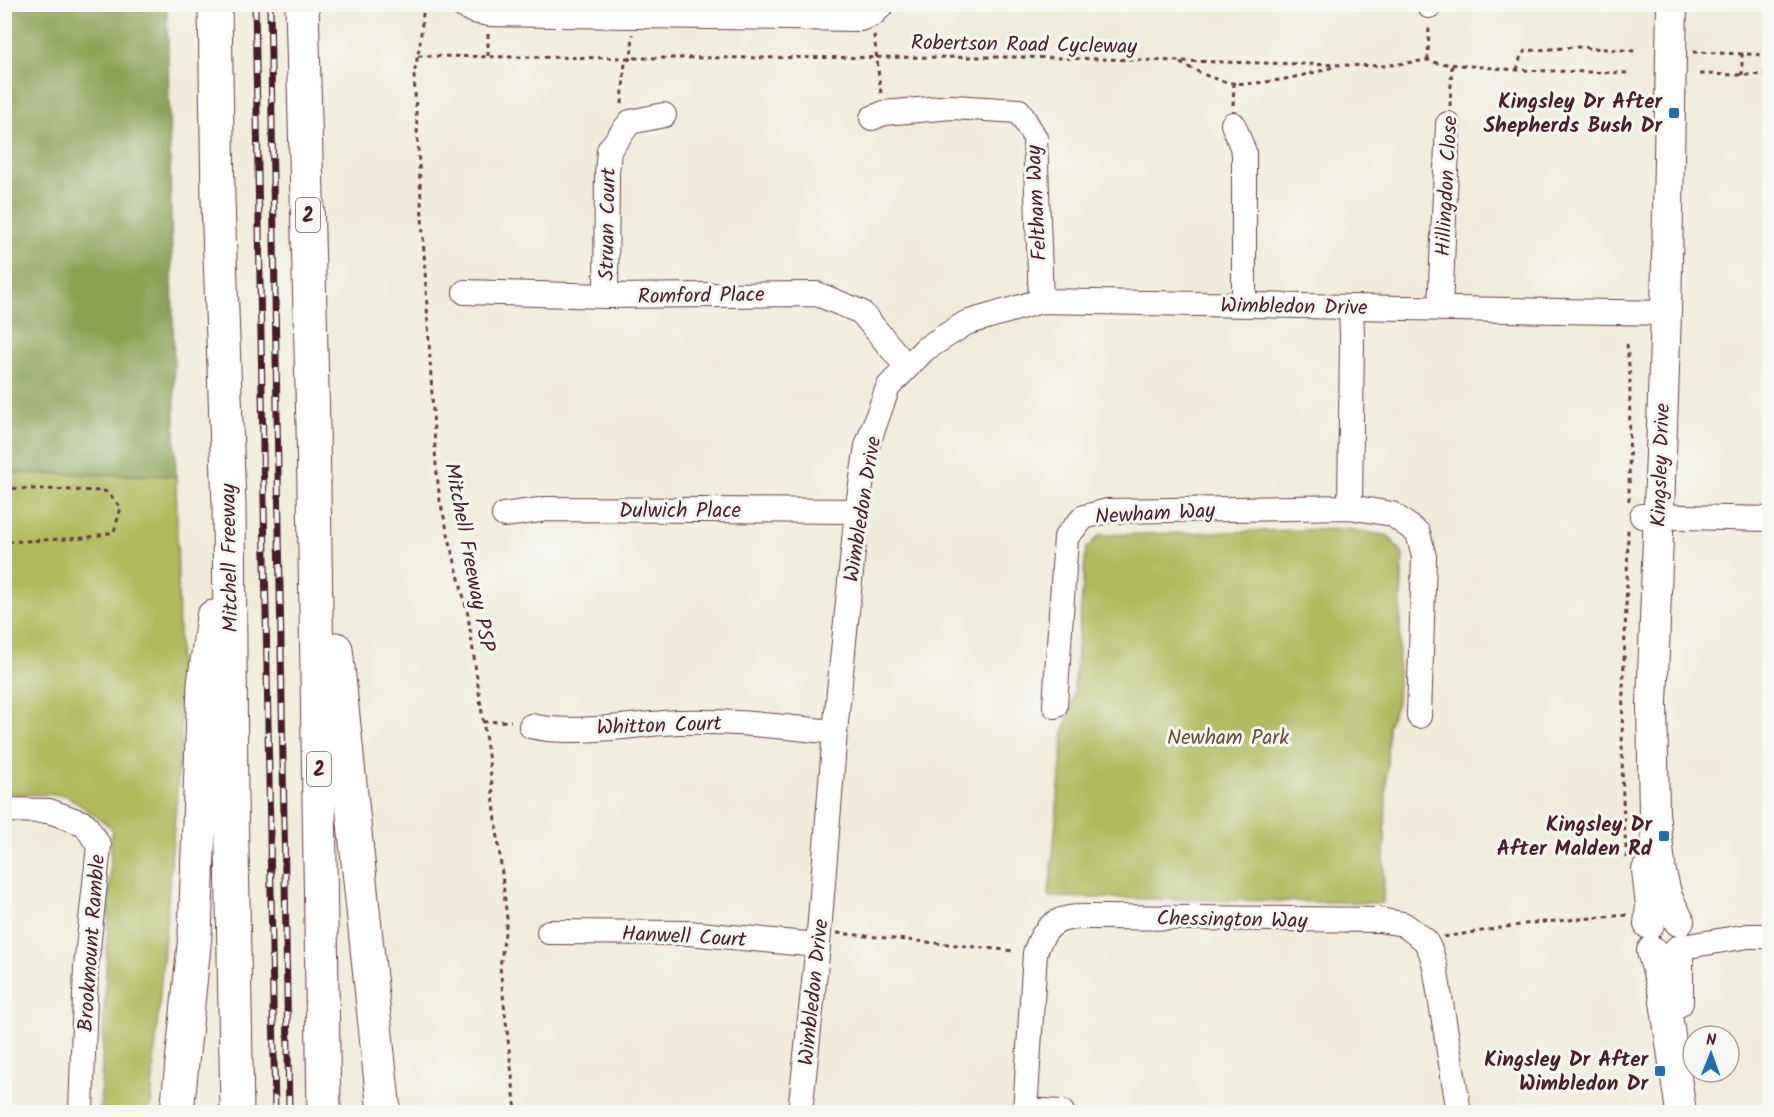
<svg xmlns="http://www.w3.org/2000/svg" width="1774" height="1117" viewBox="0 0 1774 1117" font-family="Kalam,sans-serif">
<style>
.green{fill:#afba5c;stroke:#7c6c44;stroke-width:1.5}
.forest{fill:#8ba254;stroke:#6a6040;stroke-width:1.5}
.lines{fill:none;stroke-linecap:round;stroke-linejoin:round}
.minor-casing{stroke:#633e45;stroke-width:26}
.major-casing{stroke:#633e45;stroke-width:32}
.highway-casing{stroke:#633e45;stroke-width:35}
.path{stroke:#633e45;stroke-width:3;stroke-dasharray:4.5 4.5;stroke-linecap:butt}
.minor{stroke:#fff;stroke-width:24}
.major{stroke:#fff;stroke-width:30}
.highway{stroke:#fff;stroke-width:33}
.rail-casing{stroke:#4a1f2b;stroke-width:7}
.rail{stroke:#f6f6f2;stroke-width:4.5;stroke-dasharray:14;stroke-linecap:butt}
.poi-dot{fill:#1f6fb2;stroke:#f6f6f2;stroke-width:2}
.labels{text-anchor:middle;stroke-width:6;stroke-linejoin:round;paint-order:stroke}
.shield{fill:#f6f6f2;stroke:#7e6067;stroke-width:1.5}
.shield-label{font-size:20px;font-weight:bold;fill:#4a1f2b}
.street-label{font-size:21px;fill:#4a1f2b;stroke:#f6f6f2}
.poi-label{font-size:21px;font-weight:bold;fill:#4a1f2b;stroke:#f6f6f2;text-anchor:end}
.park-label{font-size:21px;fill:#684e3a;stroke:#f6f6f2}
</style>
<rect width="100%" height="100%" fill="#f6f6f2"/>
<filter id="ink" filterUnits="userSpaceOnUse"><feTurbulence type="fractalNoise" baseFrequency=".0167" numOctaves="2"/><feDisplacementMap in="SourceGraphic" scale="12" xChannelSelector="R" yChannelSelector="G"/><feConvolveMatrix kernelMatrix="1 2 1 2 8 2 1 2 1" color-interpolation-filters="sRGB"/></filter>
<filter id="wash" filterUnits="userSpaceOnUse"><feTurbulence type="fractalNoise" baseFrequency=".008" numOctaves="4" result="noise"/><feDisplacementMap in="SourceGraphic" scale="24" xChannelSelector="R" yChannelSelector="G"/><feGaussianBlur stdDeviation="1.35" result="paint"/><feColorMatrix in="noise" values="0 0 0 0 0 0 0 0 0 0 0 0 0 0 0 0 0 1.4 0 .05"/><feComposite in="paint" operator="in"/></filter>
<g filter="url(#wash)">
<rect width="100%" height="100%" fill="#f0ecd9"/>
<path class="green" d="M 5,473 L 176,476 L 181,745 L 150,1112 L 100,1112 L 112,828 L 66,795 L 5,794 Z
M 1347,529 L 1389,536 L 1403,555 L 1397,703 L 1388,726 L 1383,903 L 1049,897 L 1064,732 L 1073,700 L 1086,549 L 1100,535 Z"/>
<path class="forest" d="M 5,4 L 167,5 L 176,476 L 5,473 Z"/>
</g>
<g filter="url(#ink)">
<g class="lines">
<g class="minor-casing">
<path id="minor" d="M 460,4 L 473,11 L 489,14 L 860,19 L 873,14 L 883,4
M 1429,6 L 1429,4
M 872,118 L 884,113 L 952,107 L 1019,111 L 1035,138 L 1041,301
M 1233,124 L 1244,152 L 1244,305
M 465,292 L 606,296 L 817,294 L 861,312 L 907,367
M 606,296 L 607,174 L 609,150 L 630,122 L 664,115
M 1440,309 L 1448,124
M 1350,507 L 1352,336 L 1351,307
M 504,515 L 547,509 L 857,511
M 1642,516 L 1770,519
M 1055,706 L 1066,537 L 1084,517 L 1107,511 L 1350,507 L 1392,514 L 1418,533 L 1424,557 L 1419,716
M 531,726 C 572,736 635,724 678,722 C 731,720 783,727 835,732
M 4,810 L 49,811 L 85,824 L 99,846 L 86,967 L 81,1112
M 549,932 L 688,933 L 818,945
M 1682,947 L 1748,936 L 1770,936
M 1025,1110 L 1062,1112
M 800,1112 L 818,945 L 835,732 L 857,511 L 867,446 L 888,387 L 925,349 L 966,323 L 1041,301 L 1666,313
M 1025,1112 L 1035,953 C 1048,913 1069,917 1105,917 L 1379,920 L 1403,924 L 1425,940 L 1431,952 L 1435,967 L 1459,1112"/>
</g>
<g class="major-casing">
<path id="major" d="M 1672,4 L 1666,313 L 1652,704 L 1654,813 L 1661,873 L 1667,897 L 1679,921
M 1647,870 L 1651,906 L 1649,924
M 1652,951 L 1664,994 L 1681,1112
M 1678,1002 L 1678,951"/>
</g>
<g class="highway-casing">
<path id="highway" d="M 215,4 L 218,200 L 229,506 L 231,798 L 237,1112
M 302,4 L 313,426 L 324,1112
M 336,649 L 384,1112
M 177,1112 L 195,935 L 204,684 L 213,617"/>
</g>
<path class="path" d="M 424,4 L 420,43 L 414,75 L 436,466 L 440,501 L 468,615 L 491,776 L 507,919 L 500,967 L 516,1112
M 874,35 L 881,94
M 1693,52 L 1770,55
M 1742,53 L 1742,75
M 418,56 L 631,58 L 1019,57 L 1383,66 L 1428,60 L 1437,63 L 1517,70 L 1628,73
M 488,56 L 488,34
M 1428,60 L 1429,26
M 1180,63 C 1197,71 1215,81 1233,83 C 1260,86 1310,75 1336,66
M 1517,70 L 1521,55 L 1526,51 L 1576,47 L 1636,51
M 1700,74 L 1742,75 L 1770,74
M 622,104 L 625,62 L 631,58 L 633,34
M 1233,105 L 1234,83
M 1450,106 L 1452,63
M 1627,344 L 1630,376 L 1629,501
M 4,488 L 105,491 L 121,507 L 114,532 L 85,538 L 4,542
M 483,722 L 511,721
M 1627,858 C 1616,748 1627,638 1628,529
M 837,933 L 1015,951
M 1444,937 L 1532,923 L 1628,915"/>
<use href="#minor" class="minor"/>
<use href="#major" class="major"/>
<use href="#highway" class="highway"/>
<g class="rail-casing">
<path id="rail" d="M 255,4 L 275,1112
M 270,4 L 289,1112"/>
</g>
<use href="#rail" class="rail"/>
</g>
</g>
<g class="poi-dot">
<rect x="1668" y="107" width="12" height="12" rx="3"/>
<rect x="1658" y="830" width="12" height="12" rx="3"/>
<rect x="1654" y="1065" width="12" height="12" rx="3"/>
</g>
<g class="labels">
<g class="shield">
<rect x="296" y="198" width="24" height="34" rx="4.5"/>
<rect x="307" y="752" width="24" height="34" rx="4.5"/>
</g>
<g class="shield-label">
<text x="308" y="222">2</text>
<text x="319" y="776">2</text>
</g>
<g class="street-label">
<text transform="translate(1024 44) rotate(1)" y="7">Robertson Road Cycleway</text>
<text transform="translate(1446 186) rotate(-87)" y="7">Hillingdon Close</text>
<text transform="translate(1036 203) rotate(-93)" y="7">Feltham Way</text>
<text transform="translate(607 224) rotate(-89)" y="7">Struan Court</text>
<text transform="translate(701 295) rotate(-1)" y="7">Romford Place</text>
<text transform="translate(1294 306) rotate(1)" y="7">Wimbledon Drive</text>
<text transform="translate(1660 465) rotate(-88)" y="7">Kingsley Drive</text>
<text transform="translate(862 509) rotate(-81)" y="7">Wimbledon Drive</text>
<text x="680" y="517">Dulwich Place</text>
<text transform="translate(1155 513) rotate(-3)" y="7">Newham Way</text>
<text transform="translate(470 557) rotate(79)" y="7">Mitchell Freeway PSP</text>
<text transform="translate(229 558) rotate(-91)" y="7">Mitchell Freeway</text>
<text transform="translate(659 725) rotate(-2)" y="7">Whitton Court</text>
<text transform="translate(1232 919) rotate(1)" y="7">Chessington Way</text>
<text transform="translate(684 936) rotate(3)" y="7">Hanwell Court</text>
<text transform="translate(91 943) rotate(-86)" y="7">Brookmount Ramble</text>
<text transform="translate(813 992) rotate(-84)" y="7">Wimbledon Drive</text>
</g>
<g class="poi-label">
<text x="1662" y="108">Kingsley Dr After<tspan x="1662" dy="24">Shepherds Bush Dr</tspan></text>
<text x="1652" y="831">Kingsley Dr<tspan x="1652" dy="24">After Malden Rd</tspan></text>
<text x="1648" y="1066">Kingsley Dr After<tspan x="1648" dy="24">Wimbledon Dr</tspan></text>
</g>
<g class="park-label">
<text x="1228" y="744">Newham Park</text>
</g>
</g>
<rect width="1774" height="1117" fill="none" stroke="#f6f6f2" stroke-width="24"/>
<g transform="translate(1711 1054) rotate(1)"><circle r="28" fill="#f6f6f2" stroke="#b1a0a2" stroke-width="1.5"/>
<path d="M0-4.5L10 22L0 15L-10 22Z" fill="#1f6fb2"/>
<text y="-9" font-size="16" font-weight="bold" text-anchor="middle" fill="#4a1f2b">N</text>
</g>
</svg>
